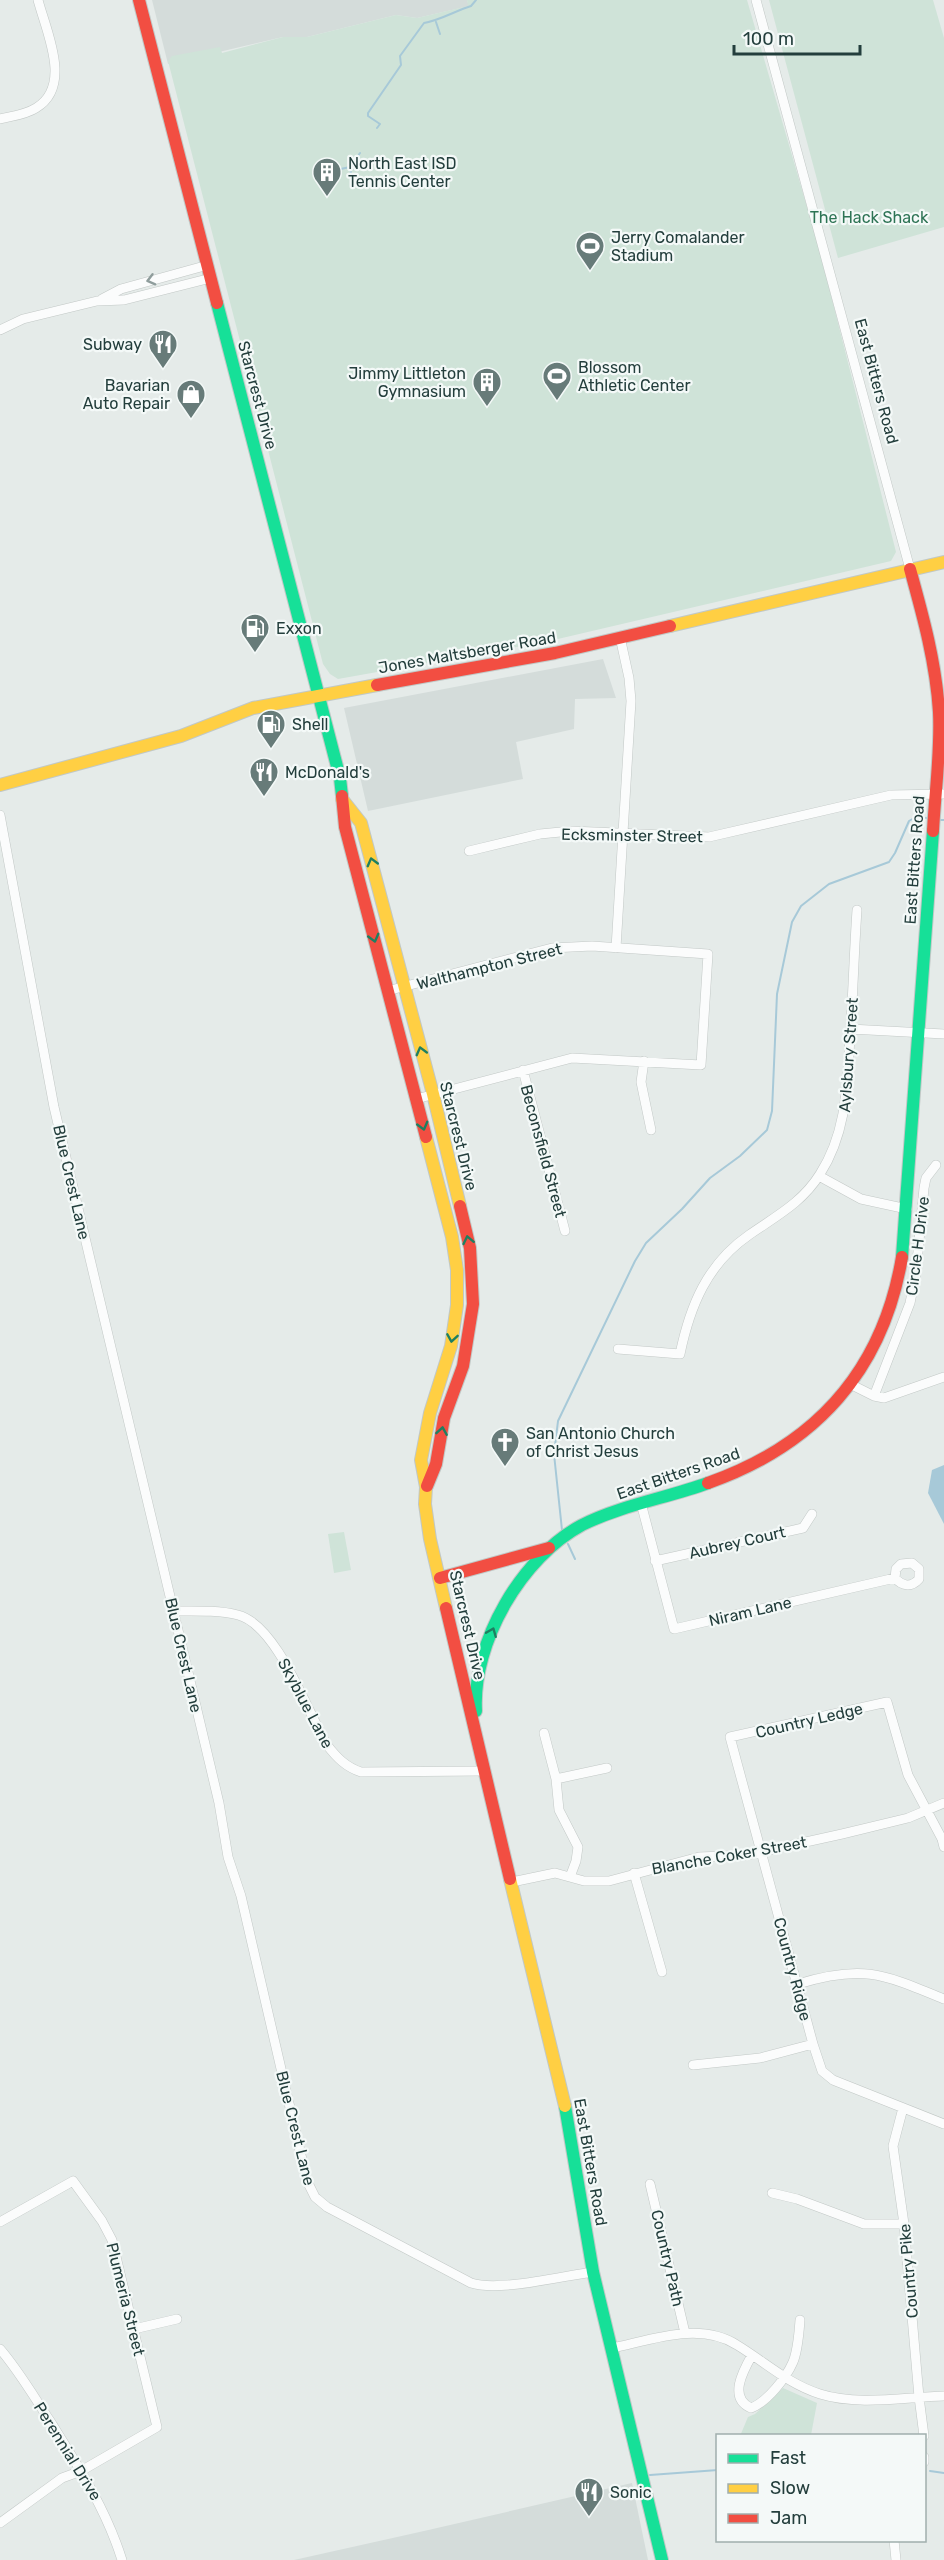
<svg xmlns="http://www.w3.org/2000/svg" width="944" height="2560" viewBox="0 0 944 2560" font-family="Rubik,sans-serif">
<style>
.built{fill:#d4dcda}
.green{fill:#cfe3d8}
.water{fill:#a7c9d8}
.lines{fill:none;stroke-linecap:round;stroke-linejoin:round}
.stream{stroke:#a7c9d8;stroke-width:2}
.street-casing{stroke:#c2c8c6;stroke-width:10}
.fast-casing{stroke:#c1c8c6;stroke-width:14}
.slow-casing{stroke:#c1c8c6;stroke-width:14}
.jam-casing{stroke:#c1c8c6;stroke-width:14}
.street{stroke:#fbfcfc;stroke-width:9}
.fast{stroke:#16e098;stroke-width:12}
.slow{stroke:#ffcf43;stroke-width:12}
.jam{stroke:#f24e42;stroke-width:12}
.oneway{stroke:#8f9d9c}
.oneway2{stroke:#1e7f61}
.labels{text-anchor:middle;stroke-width:4.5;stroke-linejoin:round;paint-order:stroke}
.poi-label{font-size:16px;fill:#233e3c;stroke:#f4f9f8;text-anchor:start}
.park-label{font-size:16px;fill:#2e7455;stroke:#f4f9f8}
.street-label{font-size:16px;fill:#233e3c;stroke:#f4f9f8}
</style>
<rect width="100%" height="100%" fill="#e5ebe9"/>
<path class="built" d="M 152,0 L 467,0 L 469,6 L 417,18 L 396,15 L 307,37 L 283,37 L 168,64 Z
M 603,659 L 616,698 L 575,699 L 574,729 L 516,742 L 523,779 L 368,811 L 344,708 Z
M 632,2483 L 648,2560 L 294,2560 L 424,2531 Z"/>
<path class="green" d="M 467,0 L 747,0 L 820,252 L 896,552 L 891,561 L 545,642 L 338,679 L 330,674 L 323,664 L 168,61 L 172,56 L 220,47 L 222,53 L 283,37 L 307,37 L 396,15 L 417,18 L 468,6 Z
M 769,0 L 933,0 L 944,38 L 944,227 L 838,258 Z
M 344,1532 L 351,1570 L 334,1573 L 328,1534 Z
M 783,2388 L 817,2403 L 811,2435 L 740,2436 L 748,2417 L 755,2414 Z"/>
<path class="water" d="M 944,1465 L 944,1524 L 928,1493 L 932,1470 Z"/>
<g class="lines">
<path class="stream" d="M 436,22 L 440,34
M 377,128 L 380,124 L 368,116 L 368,113 L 401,65 L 400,56 L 424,23 C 441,20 455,11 471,6 L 476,0
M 336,170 L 350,167
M 352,181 L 350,167 L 360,153
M 941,820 L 944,820
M 562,1530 L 554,1454 L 558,1421 L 635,1261 L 646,1243 L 682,1209 L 710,1178 L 740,1156 L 767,1130 L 772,1111 L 777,994 L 792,922 L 801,906 L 829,884 L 889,862 L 895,853 L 909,821 L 916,817 L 926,818
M 568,1544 L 575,1559
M 930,2471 L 944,2473
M 650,2475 L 718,2470"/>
<g class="street-casing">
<path id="street" d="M 756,0 L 910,569
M 0,119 C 12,116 25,115 36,108 C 73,86 46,31 38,0
M 102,299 L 121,289 L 208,265
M 0,330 L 23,319 L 97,301 L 124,300 L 211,278
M 0,815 L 54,1107 L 219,1803 L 228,1857 L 241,1896 L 307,2181 L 315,2197 L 327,2207 L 471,2283 C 499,2292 562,2276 593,2272
M 469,851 L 540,834 L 571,831 L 709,837 L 891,795 L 944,794
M 616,948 L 631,701 L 629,678 L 620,637
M 387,991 L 552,948 L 592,946 L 708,954 L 701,1065 L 572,1058 L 416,1099
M 850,1029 L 944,1034
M 644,1061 L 641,1082 L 651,1130
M 523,1070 L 565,1231
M 819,1176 L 861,1199 L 907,1209
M 618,1349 L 680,1354 C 690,1306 707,1264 749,1235 C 776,1216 802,1203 820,1174 C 847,1132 847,1085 850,1037 C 853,995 854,953 857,910
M 852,1385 L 874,1396 L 884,1398 L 944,1377
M 874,1396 L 910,1303 L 916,1273 L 924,1188 L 926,1178 L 936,1165
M 641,1503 L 674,1629 L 895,1578 C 902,1586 911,1588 919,1579 L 919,1569 L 912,1563 L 901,1564 L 896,1569 L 895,1578
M 655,1561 L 803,1528 L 812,1514
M 174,1611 C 195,1611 218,1610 238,1615 C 277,1625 307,1711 327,1745 C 337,1758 346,1767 361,1772 L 483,1771
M 544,1733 L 556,1779 L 559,1810 L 578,1847 L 576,1861 L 570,1877
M 556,1779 L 607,1768
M 944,1847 L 942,1839 L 908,1775 L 887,1702 L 730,1737 L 813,2044 L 822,2071 L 833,2080 L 944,2124
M 634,1873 L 662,1972
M 512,1882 L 555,1873 L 584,1881 L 609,1881 L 699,1857 L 747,1855 L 842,1834 L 908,1818 L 944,1803
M 798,1984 C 863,1964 883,1974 944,1999
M 693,2065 L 760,2058 L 813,2044
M 903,2108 L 893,2146 L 904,2224 L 919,2397 L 924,2436
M 650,2184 L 685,2333
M 772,2193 L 797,2199 L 864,2224 L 904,2224
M 0,2222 L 73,2181 L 102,2221 L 112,2240 L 157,2427 L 81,2471 L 62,2478 L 0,2523
M 134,2329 L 177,2319
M 612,2348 C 651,2340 700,2321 737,2345 C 765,2362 788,2384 820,2394 C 858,2406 905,2397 944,2396
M 0,2349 C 19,2371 34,2397 50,2421 C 78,2466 106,2509 122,2560
M 752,2355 C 743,2371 728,2398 751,2408 C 767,2402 786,2378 793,2362 C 798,2350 799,2333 800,2320
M 924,2457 L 924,2462
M 894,2540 L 896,2560"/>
</g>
<g class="fast-casing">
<path id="fast" d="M 217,303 L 340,778 L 342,796
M 902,1257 L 933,831
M 476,1711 C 472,1642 522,1557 582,1525 C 622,1505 667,1498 708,1483
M 565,2106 L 593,2272 L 662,2560"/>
</g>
<g class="slow-casing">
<path id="slow" d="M 670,626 L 944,562
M 0,785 L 181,736 L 253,708 L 377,685
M 342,799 L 361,823 L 433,1094 L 460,1206
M 426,1137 L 452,1237 L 457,1270 L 457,1305 L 451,1346 L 430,1413 L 421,1460 L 426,1487 L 425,1504 L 430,1539 L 446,1608
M 510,1879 L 565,2106"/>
</g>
<g class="jam-casing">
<path id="jam" d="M 139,0 L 217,303
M 910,569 C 923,616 936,663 939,712 C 941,752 935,792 933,831
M 377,685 L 555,653 L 670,626
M 342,796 L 345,827 L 426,1137
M 708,1483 C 816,1445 883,1370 902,1257
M 427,1486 L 436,1464 L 444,1418 L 463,1366 L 473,1304 L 470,1248 L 460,1206
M 440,1578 L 549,1548
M 446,1608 L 510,1879"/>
</g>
<use href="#street" class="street"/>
<use href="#fast" class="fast"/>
<use href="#slow" class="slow"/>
<use href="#jam" class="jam"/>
</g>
<defs><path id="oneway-chevron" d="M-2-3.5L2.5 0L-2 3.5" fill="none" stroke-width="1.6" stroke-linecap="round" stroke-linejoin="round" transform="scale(1.5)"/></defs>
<use class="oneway" href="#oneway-chevron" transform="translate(151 280) rotate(165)"/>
<g class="oneway2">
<use href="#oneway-chevron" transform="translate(372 862) rotate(-105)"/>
<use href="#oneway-chevron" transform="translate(374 938) rotate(75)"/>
<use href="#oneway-chevron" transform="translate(421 1051) rotate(-105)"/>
<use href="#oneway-chevron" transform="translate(423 1126) rotate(75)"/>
<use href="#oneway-chevron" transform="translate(468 1240) rotate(-102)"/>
<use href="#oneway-chevron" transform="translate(452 1338) rotate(99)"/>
<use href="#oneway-chevron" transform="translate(442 1431) rotate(-81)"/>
<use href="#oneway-chevron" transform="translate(492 1632) rotate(-68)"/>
</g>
<defs>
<g id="building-pin" transform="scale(1.5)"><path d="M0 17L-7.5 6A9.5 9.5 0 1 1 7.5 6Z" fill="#677b79" stroke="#f4f9f8"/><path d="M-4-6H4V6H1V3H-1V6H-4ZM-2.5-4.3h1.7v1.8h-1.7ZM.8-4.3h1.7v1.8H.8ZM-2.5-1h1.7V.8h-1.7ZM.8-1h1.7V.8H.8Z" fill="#fff"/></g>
<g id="stadium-pin" transform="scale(1.5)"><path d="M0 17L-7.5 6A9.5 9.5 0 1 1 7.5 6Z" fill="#677b79" stroke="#f4f9f8"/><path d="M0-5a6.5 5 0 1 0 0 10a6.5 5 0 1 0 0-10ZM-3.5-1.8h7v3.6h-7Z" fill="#fff"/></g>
<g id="restaurant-pin" transform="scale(1.5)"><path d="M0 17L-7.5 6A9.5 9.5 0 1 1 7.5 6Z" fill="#677b79" stroke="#f4f9f8"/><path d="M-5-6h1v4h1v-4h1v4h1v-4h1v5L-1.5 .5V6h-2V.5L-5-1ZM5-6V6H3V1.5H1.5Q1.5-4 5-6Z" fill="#fff"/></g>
<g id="shop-pin" transform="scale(1.5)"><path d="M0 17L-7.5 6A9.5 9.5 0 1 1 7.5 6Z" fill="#677b79" stroke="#f4f9f8"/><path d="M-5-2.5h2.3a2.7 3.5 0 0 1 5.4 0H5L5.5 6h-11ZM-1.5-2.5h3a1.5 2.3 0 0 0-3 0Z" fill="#fff"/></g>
<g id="fuel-pin" transform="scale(1.5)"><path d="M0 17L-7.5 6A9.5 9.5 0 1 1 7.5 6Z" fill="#677b79" stroke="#f4f9f8"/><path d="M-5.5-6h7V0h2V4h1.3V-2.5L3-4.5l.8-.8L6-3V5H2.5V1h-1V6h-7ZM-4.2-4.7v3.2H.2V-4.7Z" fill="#fff"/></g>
<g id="church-pin" transform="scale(1.5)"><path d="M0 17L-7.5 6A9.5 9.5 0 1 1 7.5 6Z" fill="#677b79" stroke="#f4f9f8"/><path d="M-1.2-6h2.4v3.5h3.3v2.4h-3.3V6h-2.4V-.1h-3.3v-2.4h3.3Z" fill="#fff"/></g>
</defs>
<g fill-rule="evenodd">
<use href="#building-pin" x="327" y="172"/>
<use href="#stadium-pin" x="590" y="246"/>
<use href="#restaurant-pin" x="163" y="344"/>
<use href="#stadium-pin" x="557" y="376"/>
<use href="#building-pin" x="487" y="382"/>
<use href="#shop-pin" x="191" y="394"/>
<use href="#fuel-pin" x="255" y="628"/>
<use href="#fuel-pin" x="271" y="724"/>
<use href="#restaurant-pin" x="264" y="772"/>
<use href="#church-pin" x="505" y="1442"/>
<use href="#restaurant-pin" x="589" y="2492"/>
</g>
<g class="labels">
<g class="poi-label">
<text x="348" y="169">North East ISD<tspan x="348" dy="18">Tennis Center</tspan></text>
<text x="611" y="243">Jerry Comalander<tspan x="611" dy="18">Stadium</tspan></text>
<text x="142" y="350" text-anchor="end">Subway</text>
<text x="578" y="373">Blossom<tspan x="578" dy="18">Athletic Center</tspan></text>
<text x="466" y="379" text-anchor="end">Jimmy Littleton<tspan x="466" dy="18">Gymnasium</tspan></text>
<text x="170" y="391" text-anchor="end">Bavarian<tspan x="170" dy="18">Auto Repair</tspan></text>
<text x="276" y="634">Exxon</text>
<text x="292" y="730">Shell</text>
<text x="285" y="778">McDonald's</text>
<text x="526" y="1439">San Antonio Church<tspan x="526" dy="18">of Christ Jesus</tspan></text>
<text x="610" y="2498">Sonic</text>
</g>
<g class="park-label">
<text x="869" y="223">The Hack Shack</text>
</g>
<g class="street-label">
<text transform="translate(877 381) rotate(75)" y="6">East Bitters Road</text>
<text transform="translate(258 395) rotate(75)" y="6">Starcrest Drive</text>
<text transform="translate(467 652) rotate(-10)" y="6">Jones Maltsberger Road</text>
<text transform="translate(632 835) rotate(1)" y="6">Ecksminster Street</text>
<text transform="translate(914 860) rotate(-86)" y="6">East Bitters Road</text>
<text transform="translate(489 966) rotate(-14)" y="6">Walthampton Street</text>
<text transform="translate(848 1055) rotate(-86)" y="6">Aylsbury Street</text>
<text transform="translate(459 1136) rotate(76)" y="6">Starcrest Drive</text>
<text transform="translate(544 1151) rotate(75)" y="6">Beconsfield Street</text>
<text transform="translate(72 1182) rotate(77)" y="6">Blue Crest Lane</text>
<text transform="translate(917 1246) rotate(-83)" y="6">Circle H Drive</text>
<text transform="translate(678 1473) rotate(-19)" y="6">East Bitters Road</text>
<text transform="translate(737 1542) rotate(-13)" y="6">Aubrey Court</text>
<text transform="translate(750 1611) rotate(-13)" y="6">Niram Lane</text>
<text transform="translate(468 1625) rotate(77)" y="6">Starcrest Drive</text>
<text transform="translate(184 1655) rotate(77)" y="6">Blue Crest Lane</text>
<text transform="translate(306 1703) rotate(62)" y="6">Skyblue Lane</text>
<text transform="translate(809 1720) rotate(-13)" y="6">Country Ledge</text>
<text transform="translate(729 1855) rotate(-10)" y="6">Blanche Coker Street</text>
<text transform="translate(793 1969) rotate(75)" y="6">Country Ridge</text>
<text transform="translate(296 2128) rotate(76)" y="6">Blue Crest Lane</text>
<text transform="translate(591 2162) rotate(80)" y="6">East Bitters Road</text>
<text transform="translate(668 2258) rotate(77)" y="6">Country Path</text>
<text transform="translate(908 2271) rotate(-95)" y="6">Country Pike</text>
<text transform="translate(126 2299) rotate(76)" y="6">Plumeria Street</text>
<text transform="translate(68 2451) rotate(58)" y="6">Perennial Drive</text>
</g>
</g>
<rect x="716" y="2434" width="210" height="108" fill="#f4f9f8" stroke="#a0aead" stroke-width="1.5"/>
<rect x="728" y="2454" width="30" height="9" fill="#16e098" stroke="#a0aead" stroke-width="1.5"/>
<text x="770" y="2464" font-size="18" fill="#233e3c">Fast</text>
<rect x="728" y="2484" width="30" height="9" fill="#ffcf43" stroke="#a0aead" stroke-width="1.5"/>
<text x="770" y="2494" font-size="18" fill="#233e3c">Slow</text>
<rect x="728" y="2514" width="30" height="9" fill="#f24e42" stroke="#a0aead" stroke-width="1.5"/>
<text x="770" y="2524" font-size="18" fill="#233e3c">Jam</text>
<path d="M734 45v9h126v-9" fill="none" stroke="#233e3c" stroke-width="3"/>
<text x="743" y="45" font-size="18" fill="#233e3c" stroke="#f4f9f8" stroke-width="4.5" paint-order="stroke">100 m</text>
</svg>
